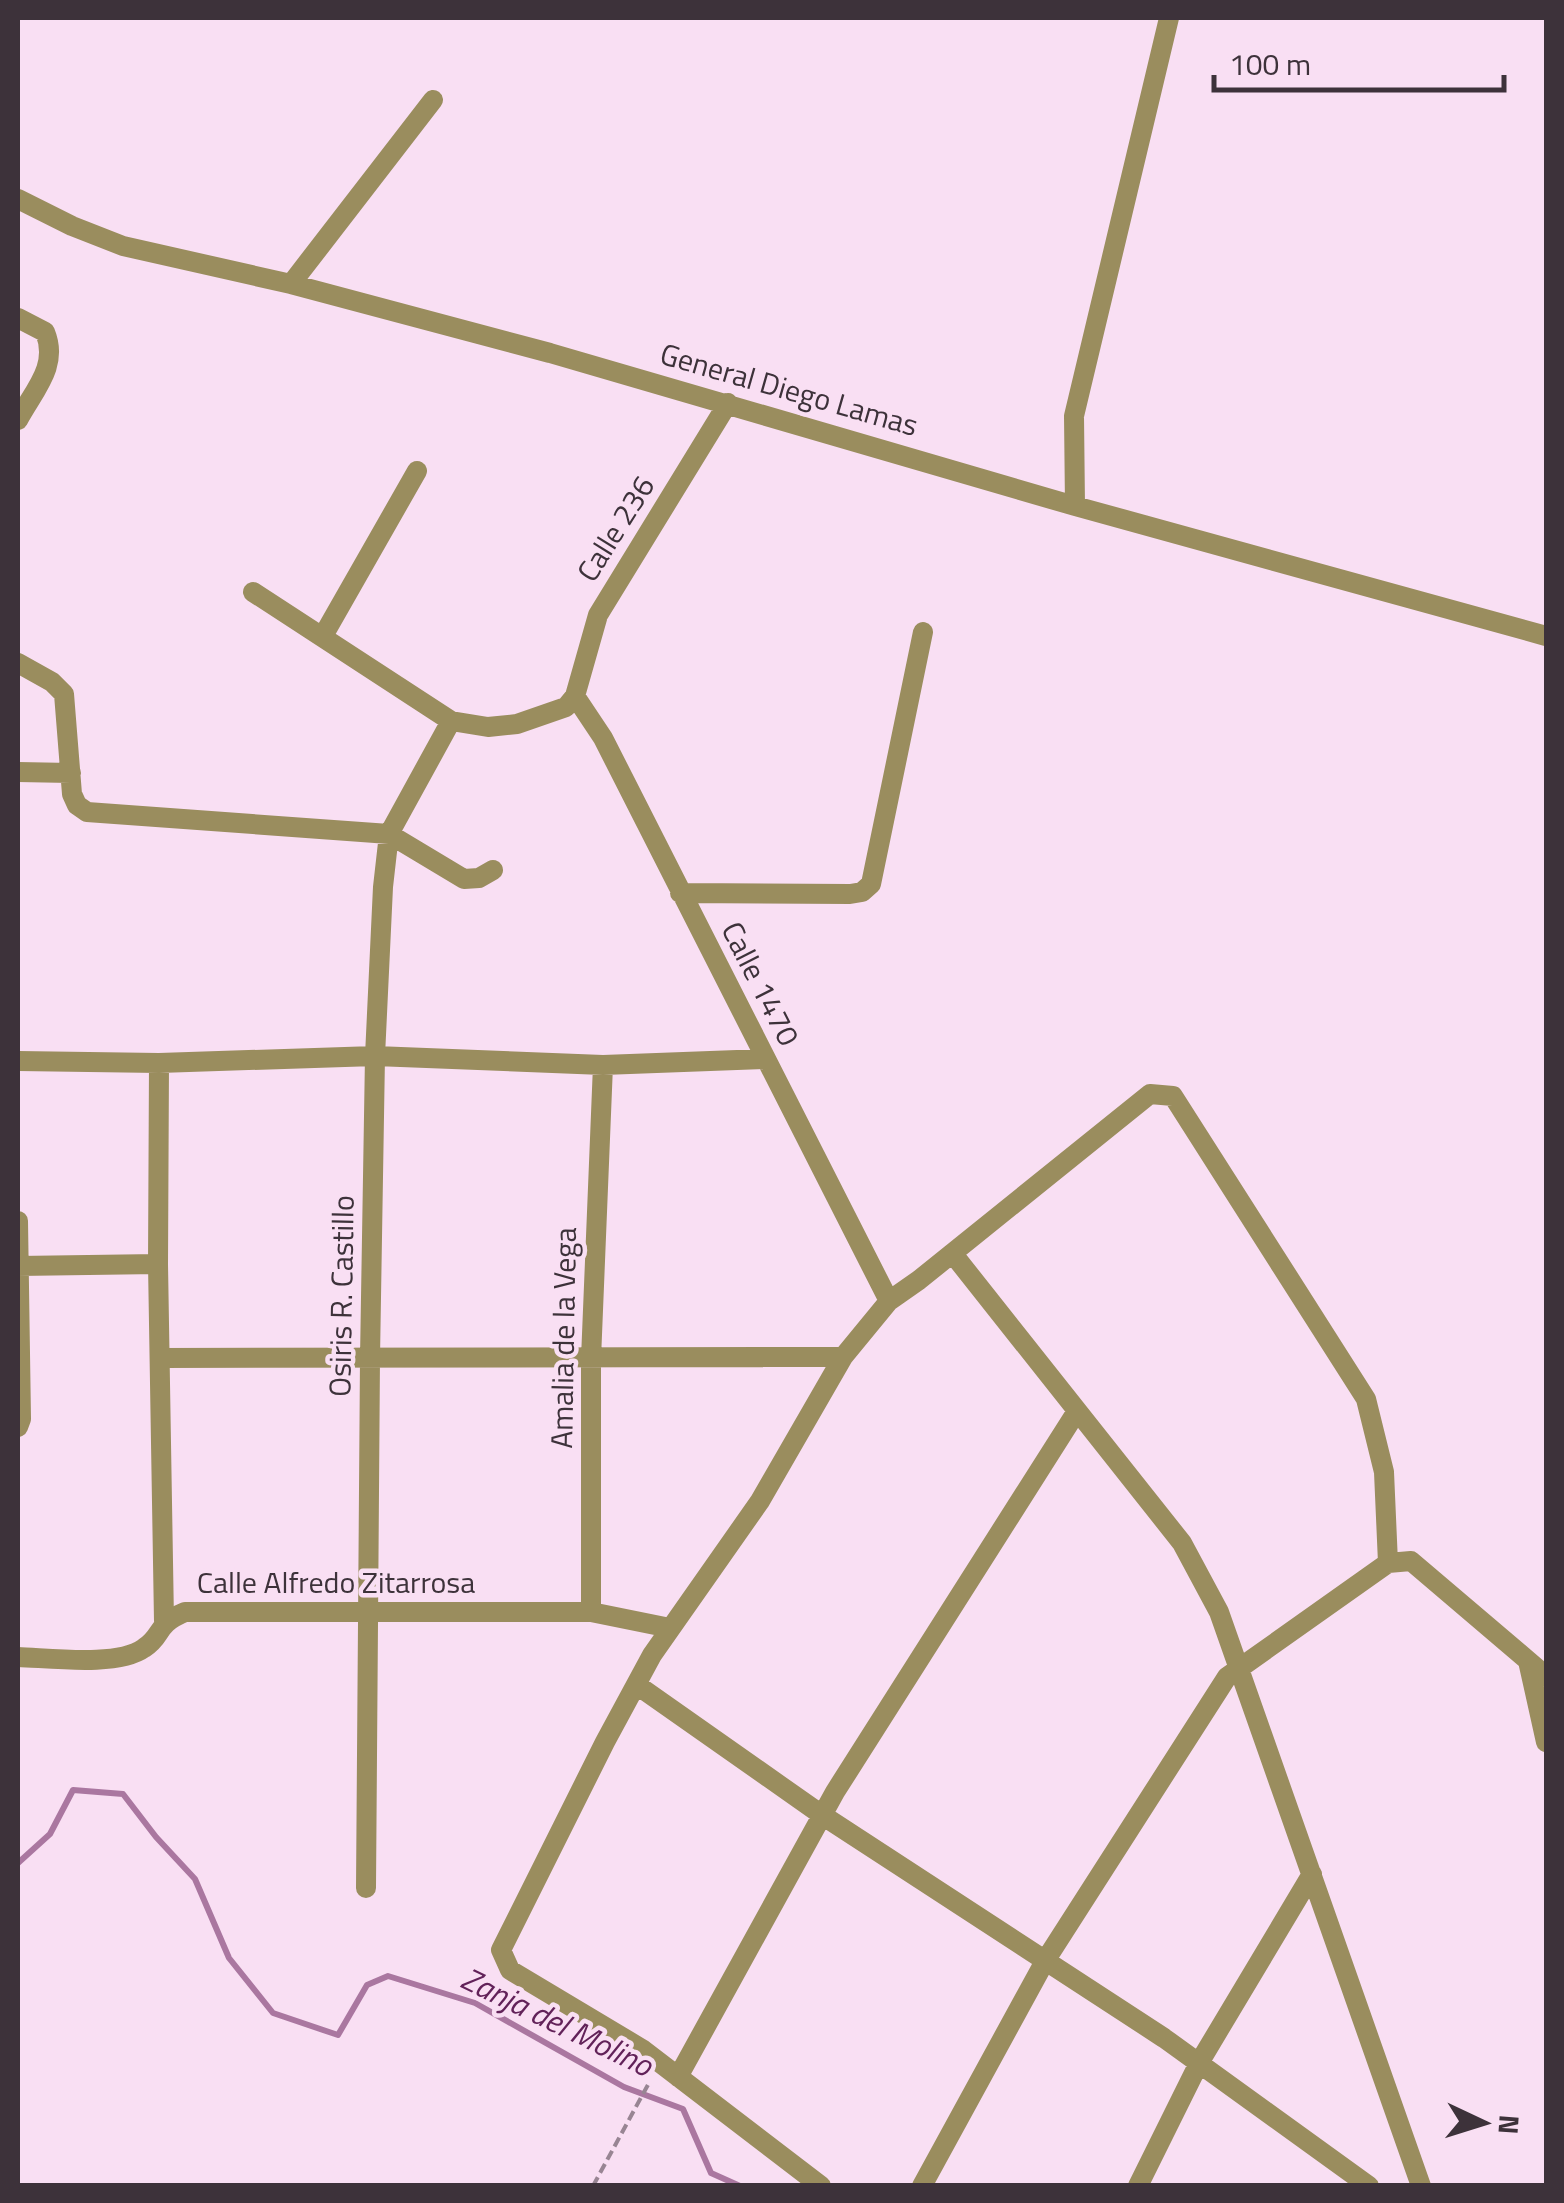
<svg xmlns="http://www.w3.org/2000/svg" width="1564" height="2203" viewBox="0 0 1564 2203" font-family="'Titillium Web',sans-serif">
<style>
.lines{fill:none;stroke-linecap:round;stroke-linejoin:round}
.stream{stroke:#aa77a0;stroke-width:6}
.path{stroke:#988593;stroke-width:4;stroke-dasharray:10 5;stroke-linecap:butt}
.minor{stroke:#9a8d5e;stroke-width:20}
.labels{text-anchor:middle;stroke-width:9;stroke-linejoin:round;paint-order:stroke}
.street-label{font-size:30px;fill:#3d323a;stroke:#f9dff3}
.water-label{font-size:32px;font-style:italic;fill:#622259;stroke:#f9dff3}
</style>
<rect width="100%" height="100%" fill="#f9dff3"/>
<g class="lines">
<path class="stream" d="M 18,1863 L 50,1834 L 73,1790 L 123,1794 L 156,1837 L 195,1879 L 229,1958 L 273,2013 L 338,2035 L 367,1985 L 388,1976 L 475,2003 L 624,2087 L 683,2109 L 711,2173 L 740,2186"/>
<path class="path" d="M 593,2186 L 650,2081"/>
<path class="minor" d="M 18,199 L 72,226 L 123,246 L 291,284 L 550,353 L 1075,506 L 1546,636
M 291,284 L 433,100
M 18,318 L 45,332 C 59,366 34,390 18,420
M 1075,506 L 1074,416 L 1169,18
M 253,592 L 451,721 L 488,727 L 517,724 L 566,707 L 575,696 L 598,615 L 728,403
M 323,636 L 417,471
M 18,663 L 52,682 L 64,694 L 72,794 L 77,805 L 87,812 L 389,834 L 464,879 L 479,878 L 493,870
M 575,696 L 603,738 L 889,1301
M 18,772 L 71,773
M 680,893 L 850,894 L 862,892 L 871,884 L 923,632
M 18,1061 L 159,1063 L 375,1056 L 603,1065 L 764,1059
M 159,1063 L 158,1264 L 164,1621
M 18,1221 L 21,1419 L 18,1427
M 953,1254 L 1182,1543 L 1219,1612 L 1421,2186
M 18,1266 L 158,1264
M 160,1358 L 843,1357
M 591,1612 L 591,1359 L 603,1065
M 18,1657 C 50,1658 118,1667 144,1648 C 164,1635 154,1625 185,1612 L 591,1612 L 670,1628
M 1528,1661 L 1546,1742
M 637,1685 L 822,1815 L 1164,2038 L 1369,2186
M 366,1888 L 370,1358 L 375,1056 L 383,887 L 389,834 L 451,721
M 678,2077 L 835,1792 L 1077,1411
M 821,2186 L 642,2049 L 510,1970 L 501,1950 L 605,1742 L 652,1655 L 760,1501 L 843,1357 L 889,1301 L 919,1280 L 1150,1094 L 1173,1096 L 1366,1399 L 1384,1472 L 1388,1563
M 922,2186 L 1045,1961 L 1227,1677 L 1388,1563 L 1411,1561 L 1546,1676
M 1138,2186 L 1199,2063 L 1312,1874"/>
</g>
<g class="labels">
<g class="street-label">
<text transform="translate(789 390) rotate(16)" y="10">General Diego Lamas</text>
<text transform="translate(616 529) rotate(-58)" y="10">Calle 236</text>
<text transform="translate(760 984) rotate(63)" y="10">Calle 1470</text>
<text transform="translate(342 1296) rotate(-89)" y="10">Osiris R. Castillo</text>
<text transform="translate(564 1338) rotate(-89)" y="10">Amalia de la Vega</text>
<text x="336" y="1593">Calle Alfredo Zitarrosa</text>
</g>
<g class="water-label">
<text transform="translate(557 2022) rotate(26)" y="11">Zanja del Molino</text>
</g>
</g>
<rect width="1564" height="2203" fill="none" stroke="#3d323a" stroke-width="40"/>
<g transform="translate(1484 2123) rotate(94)" stroke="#f9dff3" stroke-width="8" paint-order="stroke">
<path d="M0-8L18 38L0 25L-18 38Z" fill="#3d323a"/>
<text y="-15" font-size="28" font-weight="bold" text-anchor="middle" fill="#3d323a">N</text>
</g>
<path d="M1214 75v15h290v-15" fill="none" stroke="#3d323a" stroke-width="5"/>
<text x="1229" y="75" font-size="30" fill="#3d323a" stroke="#f9dff3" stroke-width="8" paint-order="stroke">100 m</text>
</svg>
